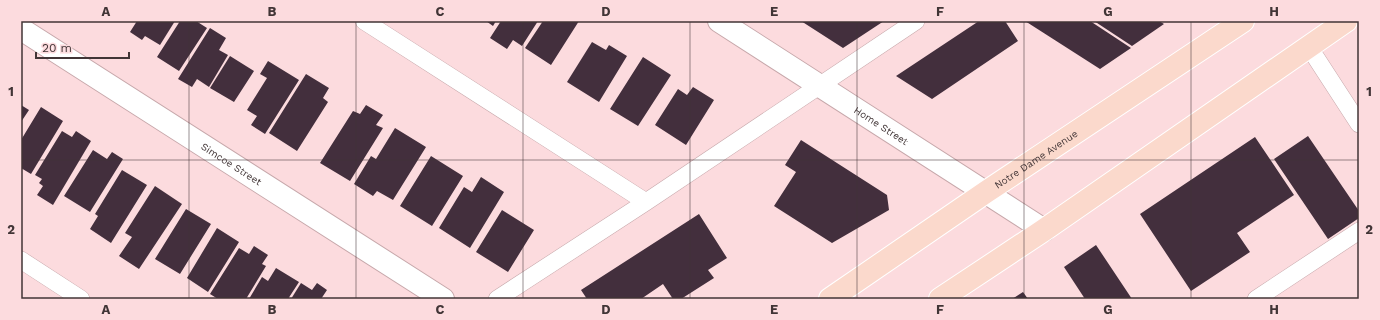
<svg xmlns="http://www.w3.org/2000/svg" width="1380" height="320" viewBox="0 0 1380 320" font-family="'Work Sans',sans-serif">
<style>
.building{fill:#432f3d}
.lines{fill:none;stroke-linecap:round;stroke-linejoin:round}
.lane-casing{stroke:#c7a8ab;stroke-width:18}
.street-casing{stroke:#c7a8ab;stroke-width:24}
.primary-casing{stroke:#fff;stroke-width:24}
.lane{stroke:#fff;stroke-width:17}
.street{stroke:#fff;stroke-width:22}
.primary{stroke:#fbd9cc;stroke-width:22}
.grid{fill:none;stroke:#413536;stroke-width:1;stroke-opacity:0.55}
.labels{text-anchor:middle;stroke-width:4;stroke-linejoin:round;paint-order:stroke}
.street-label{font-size:10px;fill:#413536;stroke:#fcdbde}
.neatline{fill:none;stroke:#413536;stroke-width:1.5}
.grid-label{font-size:13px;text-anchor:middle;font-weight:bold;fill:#413536}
</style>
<rect width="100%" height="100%" fill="#fcdbde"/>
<path class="building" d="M 137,21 L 175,21 L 160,45 L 145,36 L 142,40 L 130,32 Z
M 180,21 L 196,21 L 207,28 L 179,71 L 157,57 Z
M 486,21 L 496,21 L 493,26 Z
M 501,21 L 538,21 L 522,46 L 513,40 L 507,49 L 490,38 Z
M 543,21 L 579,21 L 551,65 L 525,48 Z
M 801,21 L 884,21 L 843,48 Z
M 979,21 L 1005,21 L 1018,41 L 932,99 L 896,76 Z
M 1025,21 L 1090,21 L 1131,48 L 1100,69 Z
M 1094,21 L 1159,21 L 1164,24 L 1132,46 Z
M 210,28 L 226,38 L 219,50 L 228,55 L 209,87 L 197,79 L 192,87 L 178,79 Z
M 592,42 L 606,50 L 609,45 L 627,56 L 599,102 L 567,82 Z
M 230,56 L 254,71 L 234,102 L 210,88 Z
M 643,57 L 671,75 L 638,126 L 610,109 Z
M 268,61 L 299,80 L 265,134 L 251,125 L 257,116 L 247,110 L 267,78 L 260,74 Z
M 306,74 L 329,88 L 323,98 L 328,102 L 297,151 L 269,133 Z
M 693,87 L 714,100 L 686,145 L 655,125 L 678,89 L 687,95 Z
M 21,105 L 29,110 L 21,122 Z
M 366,105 L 383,115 L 376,125 L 383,128 L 350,181 L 320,163 L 353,111 L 360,114 Z
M 41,107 L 63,121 L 31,174 L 21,168 L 21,140 Z
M 395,128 L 426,147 L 393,200 L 377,191 L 373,196 L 354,184 L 371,156 L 376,159 Z
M 62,131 L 72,137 L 76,131 L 91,141 L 53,205 L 37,195 L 43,186 L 39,183 L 42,179 L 35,175 Z
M 1308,136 L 1359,211 L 1359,218 L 1328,239 L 1274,159 Z
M 1255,137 L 1294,195 L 1237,233 L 1250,252 L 1191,291 L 1140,214 Z
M 801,140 L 887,195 L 889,210 L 832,243 L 774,206 L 796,172 L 785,165 Z
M 93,150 L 107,159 L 112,152 L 123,159 L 90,212 L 64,196 Z
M 431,156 L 463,176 L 432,226 L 400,206 Z
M 122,170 L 147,185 L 111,243 L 90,229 L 98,216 L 95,214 Z
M 481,177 L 504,192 L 470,248 L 439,228 L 464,187 L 472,192 Z
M 155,186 L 182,204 L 139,269 L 119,256 L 132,237 L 125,233 Z
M 186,209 L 211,224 L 180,274 L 155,259 Z
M 502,210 L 534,230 L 508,272 L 476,252 Z
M 699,214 L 727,258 L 708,270 L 714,278 L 681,299 L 673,299 L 663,284 L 641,299 L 587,299 L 581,290 Z
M 217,228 L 239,242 L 208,292 L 187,278 Z
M 1096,245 L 1132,299 L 1085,299 L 1064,267 Z
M 254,246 L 268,255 L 262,264 L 266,266 L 246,299 L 218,299 L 210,294 L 239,248 L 249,254 Z
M 276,268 L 299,282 L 288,299 L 249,299 L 262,277 L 268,281 Z
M 301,283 L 312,290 L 317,283 L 327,290 L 321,299 L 291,299 Z
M 1023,292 L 1028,299 L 1012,299 Z"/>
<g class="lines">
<g class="lane-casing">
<path id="lane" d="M 364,21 L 646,202
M 1309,47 L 1359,124
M 21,260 L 81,299
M 497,299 L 646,202 L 916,21
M 1256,299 L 1359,231"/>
</g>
<g class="street-casing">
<g id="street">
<path id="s1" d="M 719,21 L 1044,230"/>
<path id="s2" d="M 21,29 L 443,299"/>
</g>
</g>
<g class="primary-casing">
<g id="primary">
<path id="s3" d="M 830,299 L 986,192 L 1243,21"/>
<path d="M 940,299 L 1044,230 L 1346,21"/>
</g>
</g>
<use href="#lane" class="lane"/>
<use href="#street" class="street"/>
<use href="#primary" class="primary"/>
</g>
<path class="grid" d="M 189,21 L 189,299M 356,21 L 356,299M 523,21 L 523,299M 690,21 L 690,299M 857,21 L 857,299M 1024,21 L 1024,299M 1191,21 L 1191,299M 21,160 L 1359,160"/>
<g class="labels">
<g class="street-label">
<text dy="4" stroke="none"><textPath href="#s1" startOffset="193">Home Street</textPath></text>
<text dy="4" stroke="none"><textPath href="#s3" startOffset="249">Notre Dame Avenue</textPath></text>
<text dy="4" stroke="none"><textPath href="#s2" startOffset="250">Simcoe Street</textPath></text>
</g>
</g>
<rect width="1380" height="320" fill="none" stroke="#fcdbde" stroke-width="44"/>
<path d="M36 52v6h93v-6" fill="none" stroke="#413536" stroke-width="2"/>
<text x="42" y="52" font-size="12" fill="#413536" stroke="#fcdbde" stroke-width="3" paint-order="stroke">20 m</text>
<rect x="22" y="22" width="1336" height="276" class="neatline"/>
<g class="grid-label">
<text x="106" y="16">A</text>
<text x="272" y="16">B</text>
<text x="440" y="16">C</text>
<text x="606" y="16">D</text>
<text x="774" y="16">E</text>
<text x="940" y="16">F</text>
<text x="1108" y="16">G</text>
<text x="1274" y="16">H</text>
<text x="11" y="96">1</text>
<text x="1369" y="96">1</text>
<text x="11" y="234">2</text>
<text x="1369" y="234">2</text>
<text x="106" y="314">A</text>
<text x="272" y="314">B</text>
<text x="440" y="314">C</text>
<text x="606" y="314">D</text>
<text x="774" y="314">E</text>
<text x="940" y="314">F</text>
<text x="1108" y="314">G</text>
<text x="1274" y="314">H</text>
</g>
</svg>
